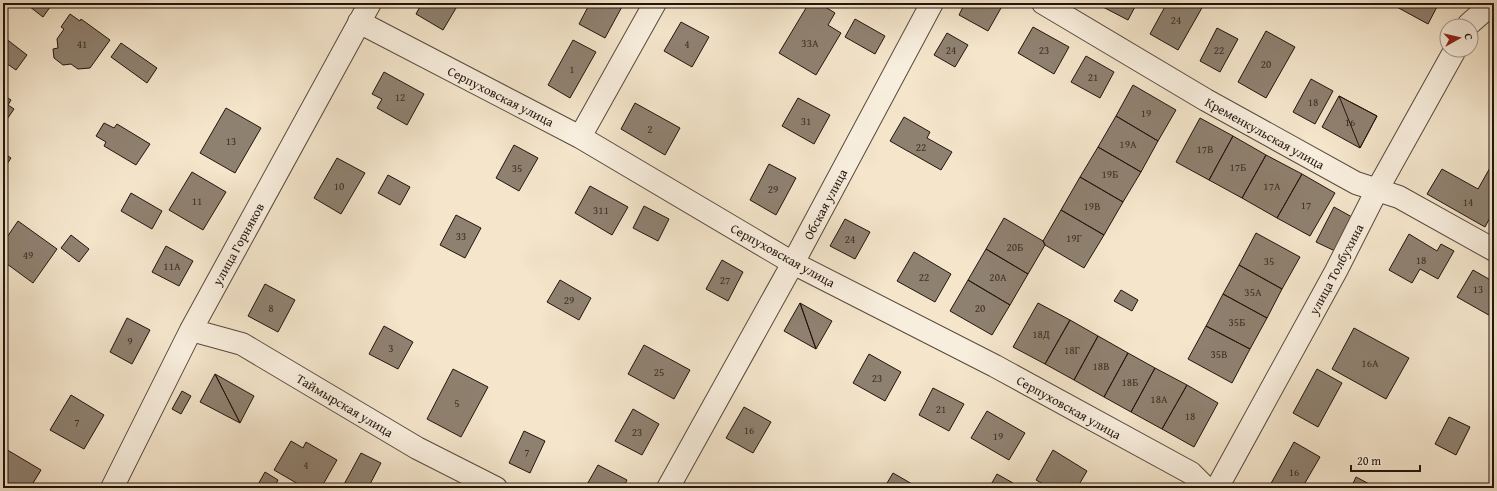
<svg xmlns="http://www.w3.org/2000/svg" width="1497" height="491" viewBox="0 0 1497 491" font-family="'Gentium Book Plus',serif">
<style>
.building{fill:#8f8170;stroke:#22150e}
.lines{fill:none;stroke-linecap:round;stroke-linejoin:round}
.minor-casing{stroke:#56493d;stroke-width:24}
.minor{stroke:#f8eedd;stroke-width:22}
.labels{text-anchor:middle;stroke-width:3;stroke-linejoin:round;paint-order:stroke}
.number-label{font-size:11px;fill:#3d3026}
.street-label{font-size:13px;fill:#22150e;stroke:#f8eedd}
</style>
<rect width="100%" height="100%" fill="#f4e5cb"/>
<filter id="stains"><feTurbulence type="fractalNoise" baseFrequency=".005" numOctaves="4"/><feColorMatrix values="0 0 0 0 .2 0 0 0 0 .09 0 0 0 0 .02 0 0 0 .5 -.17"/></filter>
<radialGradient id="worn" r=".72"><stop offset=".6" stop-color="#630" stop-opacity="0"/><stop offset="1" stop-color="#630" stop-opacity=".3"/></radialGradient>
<path class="building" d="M 25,3 L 53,3 L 43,17 Z
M 422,3 L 459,3 L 443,30 L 416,14 Z
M 590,3 L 624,3 L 605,38 L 579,24 Z
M 809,3 L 819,3 L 835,13 L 828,25 L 841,33 L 816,75 L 779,53 Z
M 882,3 L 892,3 L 890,8 Z
M 965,3 L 992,3 L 1001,8 L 988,31 L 959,15 Z
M 1103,3 L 1137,3 L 1128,20 L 1101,6 Z
M 1167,3 L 1196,3 L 1203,6 L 1178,50 L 1150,34 Z
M 1397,3 L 1439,3 L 1428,24 L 1395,6 Z
M 70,14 L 80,21 L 81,19 L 110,40 L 90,68 L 78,69 L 71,64 L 63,65 L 54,58 L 53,49 L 58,48 L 57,39 L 64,29 L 61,27 Z
M 855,19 L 885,36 L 875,54 L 845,37 Z
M 681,22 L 709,37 L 692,67 L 664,51 Z
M 1033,27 L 1069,47 L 1054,74 L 1018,53 Z
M 1217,28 L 1238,39 L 1220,72 L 1200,61 Z
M 1266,31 L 1295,47 L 1266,98 L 1238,82 Z
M 947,33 L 968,45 L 955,67 L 934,55 Z
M 5,38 L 27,55 L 16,70 L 3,61 L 3,41 Z
M 573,40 L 596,52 L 570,98 L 548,85 Z
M 121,43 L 157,68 L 147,83 L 111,57 Z
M 1086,56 L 1114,72 L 1100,98 L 1071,82 Z
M 384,72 L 424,94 L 407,125 L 377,108 L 382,99 L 372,94 Z
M 1311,79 L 1333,91 L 1315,124 L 1293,112 Z
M 1133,85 L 1176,110 L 1158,141 L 1116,116 Z
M 3,95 L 11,100 L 8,105 L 14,109 L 3,125 Z
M 1339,96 L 1377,116 L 1360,148 L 1322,127 Z
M 1339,96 L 1377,116 L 1360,148 Z
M 798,98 L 830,115 L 814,144 L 782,126 Z
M 635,103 L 680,128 L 665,155 L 621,129 Z
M 226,108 L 261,128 L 235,173 L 200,153 Z
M 1116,116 L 1158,141 L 1141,172 L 1098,147 Z
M 904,117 L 930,132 L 927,138 L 952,152 L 941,170 L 890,141 Z
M 1200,118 L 1233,136 L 1209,180 L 1176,162 Z
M 104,123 L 114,128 L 117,124 L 150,144 L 136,165 L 104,146 L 106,142 L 96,136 Z
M 1233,136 L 1266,155 L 1242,198 L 1209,180 Z
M 514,145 L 538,158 L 519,191 L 496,178 Z
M 1098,147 L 1141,172 L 1123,202 L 1080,177 Z
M 3,153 L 11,158 L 3,170 Z
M 1266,155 L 1302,174 L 1277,218 L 1242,198 Z
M 337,158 L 365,173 L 341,214 L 314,198 Z
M 769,164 L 796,178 L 776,215 L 750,200 Z
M 1491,166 L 1494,168 L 1494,210 L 1485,227 L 1427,194 L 1442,169 L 1478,189 Z
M 192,172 L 226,192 L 203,230 L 169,210 Z
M 1302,174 L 1335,193 L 1310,236 L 1277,218 Z
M 388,175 L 410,187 L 400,205 L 378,193 Z
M 1080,177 L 1123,202 L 1104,235 L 1061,210 Z
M 590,186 L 628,207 L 612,235 L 575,213 Z
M 131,193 L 162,211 L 152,229 L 121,211 Z
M 644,206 L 669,219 L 658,241 L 633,228 Z
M 1334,207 L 1352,217 L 1335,251 L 1316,242 Z
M 1061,210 L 1104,235 L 1084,268 L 1045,245 L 1043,241 Z
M 456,215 L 481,228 L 465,258 L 440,245 Z
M 1004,218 L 1043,241 L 1045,245 L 1028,274 L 986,249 Z
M 845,219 L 870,232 L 855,259 L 830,246 Z
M 18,221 L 57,249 L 33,283 L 3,261 L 3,243 Z
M 1256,233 L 1300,257 L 1282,289 L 1239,265 Z
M 1409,234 L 1437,251 L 1441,244 L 1454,251 L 1438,279 L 1420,269 L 1412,283 L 1389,270 Z
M 71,235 L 89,249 L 79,262 L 61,248 Z
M 166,246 L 193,261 L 179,286 L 152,272 Z
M 986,249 L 1028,274 L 1010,305 L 968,280 Z
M 914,252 L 951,274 L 935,302 L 897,281 Z
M 722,260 L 743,272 L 728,301 L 706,289 Z
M 1239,265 L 1282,289 L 1267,318 L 1223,294 Z
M 1473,270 L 1494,282 L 1494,318 L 1457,297 Z
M 560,280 L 591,298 L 579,320 L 547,302 Z
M 968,280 L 1010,305 L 992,335 L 950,311 Z
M 265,284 L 295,300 L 278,332 L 248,316 Z
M 1121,290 L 1138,300 L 1132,311 L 1114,301 Z
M 1223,294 L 1267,318 L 1250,349 L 1206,326 Z
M 800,303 L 832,321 L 816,349 Z
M 800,303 L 816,349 L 784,331 Z
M 1038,303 L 1070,320 L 1045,364 L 1013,347 Z
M 127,318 L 150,330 L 132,364 L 110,352 Z
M 1070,320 L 1098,336 L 1074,380 L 1045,364 Z
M 384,326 L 413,342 L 398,369 L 369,354 Z
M 1206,326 L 1250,349 L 1232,383 L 1188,359 Z
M 1354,328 L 1409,358 L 1386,399 L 1332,369 Z
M 1098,336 L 1128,353 L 1104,397 L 1074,380 Z
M 644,345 L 690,370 L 674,399 L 628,374 Z
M 1128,353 L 1155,368 L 1131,412 L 1104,397 Z
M 869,354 L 901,372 L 885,401 L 853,383 Z
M 1155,368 L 1187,385 L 1162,429 L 1131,412 Z
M 453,369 L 488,387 L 461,437 L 427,419 Z
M 1317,369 L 1342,383 L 1318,427 L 1293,413 Z
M 215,374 L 240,423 L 200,402 Z
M 215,374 L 254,396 L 240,423 Z
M 1187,385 L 1218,403 L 1194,447 L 1162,429 Z
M 933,388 L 964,404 L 949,431 L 919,415 Z
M 182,391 L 191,396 L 181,414 L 172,409 Z
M 71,395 L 104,415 L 84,449 L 50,430 Z
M 744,407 L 771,422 L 753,453 L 726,438 Z
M 633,409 L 659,424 L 642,455 L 615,441 Z
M 987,411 L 1025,433 L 1009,460 L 971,438 Z
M 1449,417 L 1470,427 L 1456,455 L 1435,444 Z
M 524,431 L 545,441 L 530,473 L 509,463 Z
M 291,441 L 303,448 L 306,442 L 337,460 L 321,488 L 305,488 L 274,470 Z
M 1294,442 L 1320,457 L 1302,488 L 1270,488 L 1269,487 Z
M 4,448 L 41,470 L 30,488 L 3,488 Z
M 1053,450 L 1087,471 L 1077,488 L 1050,488 L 1036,480 Z
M 361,453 L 381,463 L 368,488 L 342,488 Z
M 598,465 L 627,480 L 623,488 L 585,488 Z
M 265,472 L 278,480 L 274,488 L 256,488 Z
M 893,473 L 919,488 L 884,488 Z
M 997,474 L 1013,483 L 1010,488 L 989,488 Z
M 1356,477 L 1377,488 L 1351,488 Z"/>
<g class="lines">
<g class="minor-casing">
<path id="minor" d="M 1043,3 L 1206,100 L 1356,183 L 1399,197 L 1494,250
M 359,22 L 580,137 L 793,263 L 995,366 L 1191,473 L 1206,488
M 1469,24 L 1493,3
M 580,137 L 655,3
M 191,330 L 242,344 L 417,448 L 496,488
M 112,488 L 191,330 L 370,3
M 668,488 L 793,263 L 932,3
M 1217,488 L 1336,271 L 1377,190 L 1455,50"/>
</g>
<use href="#minor" class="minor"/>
</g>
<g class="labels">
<g class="number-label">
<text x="1176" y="24">24</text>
<text x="810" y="47">33А</text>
<text x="82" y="48">41</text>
<text x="687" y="48">4</text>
<text x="951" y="54">24</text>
<text x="1044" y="54">23</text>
<text x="1219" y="54">22</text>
<text x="1266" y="68">20</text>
<text x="572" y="73">1</text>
<text x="1093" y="81">21</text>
<text x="400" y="101">12</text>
<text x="1313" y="106">18</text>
<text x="1146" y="117">19</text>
<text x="806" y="125">31</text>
<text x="1350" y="126">16</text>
<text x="650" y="133">2</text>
<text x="231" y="145">13</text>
<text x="1128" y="148">19А</text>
<text x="921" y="151">22</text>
<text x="1205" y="153">17В</text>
<text x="1238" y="171">17Б</text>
<text x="517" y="172">35</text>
<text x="1110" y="178">19Б</text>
<text x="339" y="190">10</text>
<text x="1272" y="190">17А</text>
<text x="773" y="193">29</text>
<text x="197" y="205">11</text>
<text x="1468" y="206">14</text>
<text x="1306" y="209">17</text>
<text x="1092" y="210">19В</text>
<text x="601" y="214">311</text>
<text x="461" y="240">33</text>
<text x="1074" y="242">19Г</text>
<text x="850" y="243">24</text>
<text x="1015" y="251">20Б</text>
<text x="28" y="259">49</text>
<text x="1421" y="264">18</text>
<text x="1269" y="265">35</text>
<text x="172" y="270">11А</text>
<text x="924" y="281">22</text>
<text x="998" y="281">20А</text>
<text x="725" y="284">27</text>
<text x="1478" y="293">13</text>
<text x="1253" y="296">35А</text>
<text x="569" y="304">29</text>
<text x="271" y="312">8</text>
<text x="980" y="312">20</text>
<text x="1237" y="326">35Б</text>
<text x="1041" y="338">18Д</text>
<text x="130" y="345">9</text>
<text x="391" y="352">3</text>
<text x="1072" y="354">18Г</text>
<text x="1219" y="358">35В</text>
<text x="1370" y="367">16А</text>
<text x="1101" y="370">18В</text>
<text x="659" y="376">25</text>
<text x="877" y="382">23</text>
<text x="1130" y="386">18Б</text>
<text x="1159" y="403">18А</text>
<text x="457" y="407">5</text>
<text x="941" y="413">21</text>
<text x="1190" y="420">18</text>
<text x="77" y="426">7</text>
<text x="749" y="434">16</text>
<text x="637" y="436">23</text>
<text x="998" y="440">19</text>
<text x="527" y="456">7</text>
<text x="306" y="469">4</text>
<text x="1294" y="476">16</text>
</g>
<g class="street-label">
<text transform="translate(501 96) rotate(27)" y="5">Серпуховская улица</text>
<text transform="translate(1265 133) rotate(29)" y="5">Кременкульская улица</text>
<text transform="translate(825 204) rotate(-62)" y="5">Обская улица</text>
<text transform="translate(238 244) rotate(-61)" y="5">улица Горняков</text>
<text transform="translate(783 255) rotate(29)" y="5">Серпуховская улица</text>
<text transform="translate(1336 269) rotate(-62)" y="5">улица Толбухина</text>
<text transform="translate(345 405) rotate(31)" y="5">Таймырская улица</text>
<text transform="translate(1069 407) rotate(29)" y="5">Серпуховская улица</text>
</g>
</g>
<rect width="1497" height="491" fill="none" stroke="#f4e5cb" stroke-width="16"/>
<rect x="4" y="4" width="1489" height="483" fill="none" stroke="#22150e" stroke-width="2"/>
<rect x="8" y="8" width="1481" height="475" fill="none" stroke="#22150e"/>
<g transform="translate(1459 38) rotate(82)"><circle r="19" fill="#f8eedd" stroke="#a2978a"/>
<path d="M0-3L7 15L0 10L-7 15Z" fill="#8f2418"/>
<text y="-6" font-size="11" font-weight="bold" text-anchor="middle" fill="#22150e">С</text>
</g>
<path d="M1351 465v6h69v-6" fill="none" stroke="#22150e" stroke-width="2"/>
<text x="1357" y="465" font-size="12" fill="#22150e" stroke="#f8eedd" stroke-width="3" paint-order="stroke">20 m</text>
<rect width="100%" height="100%" filter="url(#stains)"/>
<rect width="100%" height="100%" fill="url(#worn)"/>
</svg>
